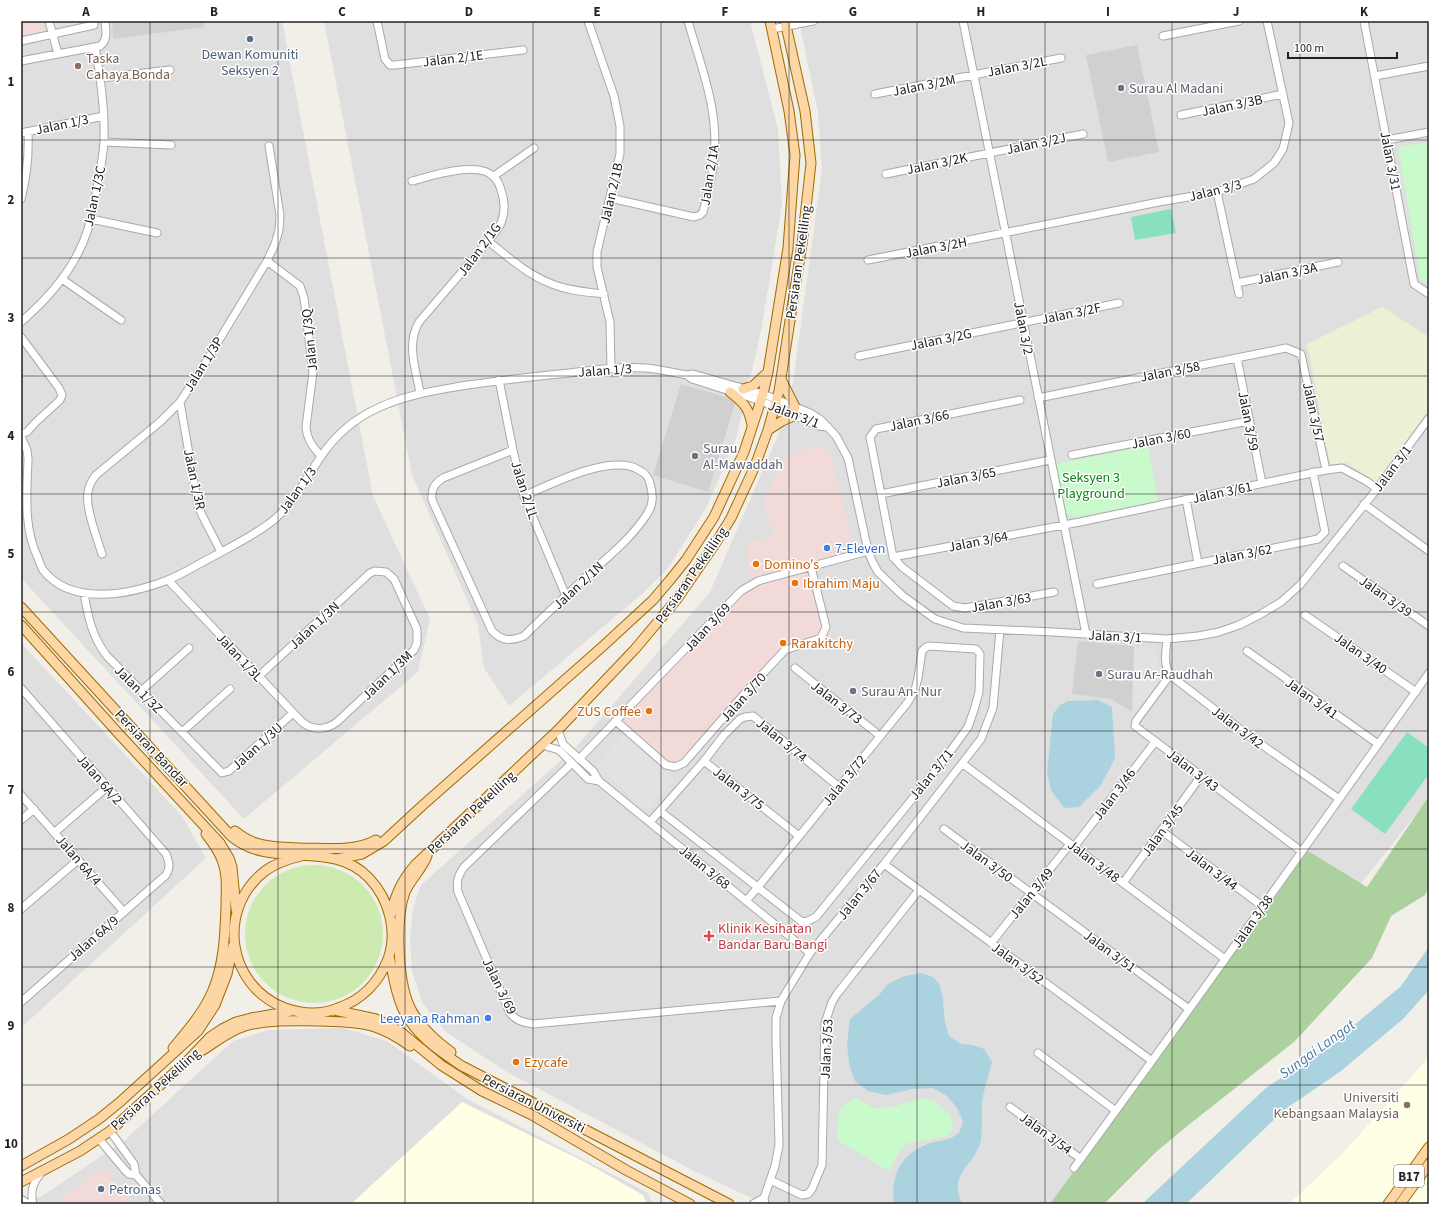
<svg xmlns="http://www.w3.org/2000/svg" width="1450" height="1225" viewBox="0 0 1450 1225" font-family="'Source Sans 3',sans-serif">
<style>
.residential{fill:#e0dfdf}
.commercial{fill:#f2dad9}
.education{fill:#ffffe5}
.religious{fill:#d0d0d0}
.farmland{fill:#eef0d5}
.grass{fill:#cdebb0}
.forest{fill:#add19e}
.park{fill:#c8facc}
.pitch{fill:#88e0be}
.parking{fill:#e2e2e2}
.water{fill:#aad3df}
.lines{fill:none;stroke-linecap:round;stroke-linejoin:round}
.minor-casing{stroke:#a9a9a9;stroke-width:9}
.major-casing{stroke:#a06b00;stroke-width:11}
.minor{stroke:#fff;stroke-width:7}
.major{stroke:#fcd6a4;stroke-width:9}
.grid{fill:none;stroke:#222;stroke-width:1;stroke-opacity:0.55}
.service-dot{fill:#5c6f8a;stroke:#fff;stroke-width:1.5}
.education-dot{fill:#8d6e63;stroke:#fff;stroke-width:1.5}
.worship-dot{fill:#6b7280;stroke:#fff;stroke-width:1.5}
.shop-dot{fill:#3f7fe0;stroke:#fff;stroke-width:1.5}
.food-dot{fill:#e8710a;stroke:#fff;stroke-width:1.5}
.health-dot{fill:#e0444e;stroke:#fff;stroke-width:1.5}
.labels{text-anchor:middle;stroke-width:3;stroke-linejoin:round;paint-order:stroke}
.shield{fill:#fff;stroke:#646464;stroke-width:1}
.shield-label{font-size:13px;font-weight:bold;fill:#222}
.service-label{font-size:14px;fill:#4e5e75;stroke:#fff}
.education-label{font-size:14px;fill:#785e54;stroke:#fff;text-anchor:start}
.street-label{font-size:14px;fill:#222;stroke:#fff}
.worship-label{font-size:14px;fill:#5b616d;stroke:#fff;text-anchor:start}
.park-label{font-size:14px;fill:#0c8416;stroke:#fff}
.shop-label{font-size:14px;fill:#366cbe;stroke:#fff;text-anchor:start}
.food-label{font-size:14px;fill:#c56008;stroke:#fff;text-anchor:start}
.health-label{font-size:14px;fill:#be3a42;stroke:#fff;text-anchor:start}
.water-label{font-size:15px;font-style:italic;fill:#4a7aab;stroke:#fff}
.neatline{fill:none;stroke:#222;stroke-width:1.5}
.grid-label{font-size:13px;text-anchor:middle;font-weight:bold;fill:#222}
</style>
<rect width="100%" height="100%" fill="#f2efe9"/>
<path class="residential" d="M 21,21 L 282,21 L 373,496 L 430,619 L 418,672 L 244,819 L 21,578 Z
M 324,21 L 750,21 L 778,129 L 782,205 L 761,331 L 736,439 L 706,508 L 668,568 L 642,594 L 509,706 L 484,668 L 478,625 L 412,475 Z
M 799,21 L 1429,21 L 1429,798 L 1105,1204 L 764,1204 L 696,1172 L 507,1072 L 446,1032 L 423,1004 L 412,972 L 410,937 L 413,908 L 421,885 L 576,747 L 710,592 L 779,433 L 793,382 L 822,169 L 818,113 Z
M 21,643 L 182,816 L 206,858 L 21,1028 Z
M 343,1028 L 387,1041 L 467,1099 L 648,1193 L 653,1204 L 21,1204 L 42,1196 L 125,1140 L 233,1041 L 269,1030 Z"/>
<path class="commercial" d="M 21,21 L 42,21 L 45,32 L 21,37 Z
M 822,445 L 831,455 L 854,551 L 751,578 L 746,549 L 750,542 L 775,536 L 763,505 L 783,457 Z
M 807,571 L 822,627 L 818,636 L 784,647 L 683,759 L 677,764 L 673,765 L 621,721 L 742,595 L 751,587 L 760,583 Z
M 103,1168 L 135,1204 L 52,1204 Z"/>
<path class="education" d="M 1429,1057 L 1429,1204 L 1289,1204 L 1342,1154 Z
M 462,1102 L 581,1160 L 643,1195 L 647,1204 L 351,1204 Z"/>
<path class="religious" d="M 112,21 L 203,21 L 204,27 L 113,39 Z
M 1137,45 L 1159,152 L 1108,162 L 1086,55 Z
M 681,384 L 736,400 L 708,492 L 653,475 Z
M 1078,641 L 1154,648 L 1159,654 L 1158,666 L 1163,678 L 1137,715 L 1111,699 L 1072,694 Z"/>
<path class="farmland" d="M 1382,307 L 1429,337 L 1429,410 L 1376,482 L 1347,463 L 1330,464 L 1307,344 Z"/>
<path class="grass" d="M245 934a69 69 0 1 1 138 0a69 69 0 1 1-138 0Z"/>
<path class="forest" d="M 1429,796 L 1429,887 L 1425,895 L 1391,916 L 1372,958 L 1294,1042 L 1191,1123 L 1156,1152 L 1104,1204 L 1050,1204 L 1308,851 L 1367,887 Z"/>
<path class="park" d="M 1429,142 L 1429,285 L 1420,279 L 1398,147 Z
M 1148,446 L 1158,501 L 1075,517 L 1066,513 L 1056,464 Z
M 856,1098 L 873,1108 L 894,1107 L 920,1098 L 934,1101 L 949,1114 L 953,1123 L 952,1132 L 943,1137 L 907,1143 L 901,1149 L 889,1171 L 837,1140 L 839,1109 Z"/>
<path class="pitch" d="M 1171,209 L 1176,233 L 1135,240 L 1131,217 Z
M 1407,732 L 1429,748 L 1429,774 L 1385,834 L 1351,809 Z"/>
<path class="parking" d="M 53,21 L 95,21 L 96,39 L 59,44 Z
M 1134,646 L 1154,648 L 1159,654 L 1158,666 L 1163,678 L 1137,715 L 1132,712 Z
M 624,734 L 675,780 L 647,811 L 596,765 Z"/>
<path class="water" d="M 1098,700 L 1112,707 L 1115,758 L 1101,785 L 1079,807 L 1064,808 L 1051,790 L 1047,773 L 1053,714 L 1060,705 L 1068,701 Z
M 1429,947 L 1429,990 L 1403,1019 L 1341,1071 L 1284,1110 L 1186,1204 L 1142,1204 L 1267,1087 L 1318,1055 L 1400,987 Z
M 921,973 L 933,977 L 940,985 L 943,1000 L 945,1022 L 949,1036 L 961,1044 L 973,1045 L 984,1049 L 992,1062 C 989,1076 983,1090 982,1104 C 981,1115 983,1135 980,1144 C 972,1168 948,1174 962,1204 L 894,1204 C 891,1173 900,1155 930,1143 C 936,1141 942,1141 948,1139 C 952,1138 956,1135 959,1133 L 963,1122 L 957,1108 L 947,1096 L 933,1088 L 912,1089 L 886,1095 L 868,1091 L 855,1081 L 849,1064 L 847,1044 L 850,1019 L 879,995 L 889,983 L 905,976 Z"/>
<g class="lines">
<g class="minor-casing">
<path id="minor" d="M 49,21 L 58,54
M 377,21 L 385,59 L 390,65 L 395,65 L 523,50
M 588,21 L 614,96 L 620,126 L 620,154 L 597,252 L 597,267 L 610,322 L 611,368
M 963,21 L 1086,634
M 1364,21 L 1414,284 L 1429,294
M 772,29 L 813,21
M 1163,36 L 1239,21
M 21,41 L 94,25 L 94,21
M 21,61 L 100,46 C 108,40 106,30 105,21
M 1375,76 L 1429,66
M 101,78 L 170,70
M 875,94 L 1061,58
M 1181,115 L 1283,94
M 21,133 L 104,116
M 1387,140 L 1429,132
M 104,142 L 171,145
M 886,174 L 1083,134
M 494,176 L 534,148
M 412,181 C 431,176 479,160 494,177 C 498,181 500,186 501,190 C 505,201 505,213 501,223 C 494,236 482,248 473,259 C 455,280 437,301 419,322 C 406,344 416,370 420,393
M 1217,192 L 1239,294
M 610,198 L 694,217 L 700,215 L 703,212 C 707,194 713,176 714,158 C 719,109 701,67 688,21
M 21,199 C 27,176 29,155 28,132
M 91,219 L 157,233
M 488,241 C 508,257 528,275 552,284 C 569,291 587,292 604,294
M 868,260 L 1159,202 L 1217,192 L 1254,179 L 1274,163 L 1283,149 L 1289,123 L 1267,21
M 267,261 L 300,286 L 304,298 L 313,372 L 306,427 C 307,440 313,447 321,456
M 62,279 L 121,320
M 1237,283 L 1338,262
M 21,322 C 44,302 67,277 80,249 C 89,231 93,212 96,193 C 99,176 103,159 104,142 C 105,110 101,79 95,47
M 21,337 L 59,388 L 62,395 L 60,400 L 36,422 L 27,432 L 21,434
M 859,356 L 1119,303
M 1237,358 L 1262,483
M 687,375 L 692,379 L 761,401 L 819,426 L 828,427
M 499,380 L 513,450 L 524,496 L 566,596
M 1038,398 L 1286,348 L 1301,354 L 1326,470
M 180,402 L 198,505 L 202,515 L 221,552
M 21,437 L 27,450 L 28,459 C 27,493 23,527 38,558 C 39,562 41,566 43,570 C 71,606 128,595 165,581 C 182,575 198,564 214,556 C 234,545 257,534 275,519 C 294,502 306,479 320,458 C 335,435 355,418 380,407 C 406,395 433,391 461,386 C 491,382 520,378 549,375 C 581,372 614,366 646,368 C 660,369 674,373 687,375 L 693,374 L 763,394 L 810,413 L 821,420 L 836,436 L 848,458 L 868,551 L 873,563 L 878,572 L 903,596 L 935,619 L 963,628 L 1053,632 L 1167,639 L 1198,636 L 1219,632 L 1239,625 L 1261,614 L 1281,602 L 1300,585 L 1377,489 L 1429,418
M 513,450 L 443,478 C 434,484 431,489 432,500 L 492,631 C 503,642 511,641 524,636 C 545,615 567,595 588,575 C 609,556 632,538 647,514 C 654,504 653,494 650,483 C 648,476 645,473 639,470 C 612,453 551,484 524,496
M 1072,455 L 1249,421
M 881,494 L 1050,460
M 1186,499 L 1198,563
M 1364,504 L 1429,551
M 102,554 C 97,538 85,507 88,492 C 89,485 92,480 96,475 L 160,422 L 180,402 L 207,360 L 267,261 L 275,244 L 279,230 L 280,215 L 269,146
M 893,557 L 1080,522 L 1326,470 L 1342,468 L 1368,482 L 1377,489
M 893,557 L 870,437 L 876,429 L 1020,400
M 893,557 L 902,567 L 953,606 L 965,608 L 1054,592
M 1343,566 L 1429,626
M 168,580 L 302,722 C 313,731 326,730 337,722 L 414,650 L 417,643 L 417,629 L 394,579 L 386,572 L 375,571 L 370,573 L 258,677
M 1097,584 L 1318,539 L 1325,532 L 1313,472
M 84,593 C 88,617 92,637 107,656 L 222,773 L 229,771 L 293,713
M 1305,615 L 1416,692
M 1167,639 C 1166,652 1163,664 1170,675 L 1245,733 L 1338,798
M 1247,651 L 1378,744
M 795,668 L 879,735
M 1170,675 L 1136,721 L 1135,726 L 1301,851
M 21,688 L 166,854 C 169,862 171,867 166,875 L 21,1002
M 141,691 L 189,648
M 616,721 L 666,765 L 675,767 L 684,763 L 745,693 L 785,650 L 821,638 L 826,627 L 811,567
M 558,730 L 563,744 L 593,771 L 599,781 L 810,953
M 182,732 L 230,689
M 542,745 L 559,750 L 588,779 L 599,781
M 579,759 L 741,591 L 758,581 L 868,551
M 704,761 L 799,836
M 572,763 L 464,867 C 458,876 456,881 458,892 L 510,1013 C 516,1021 523,1022 533,1024 L 781,1001
M 963,764 L 1225,959
M 21,795 L 124,912
M 660,811 L 802,922 L 808,921 L 816,917 L 944,760 L 968,727 L 974,710 L 979,692 L 980,654 L 976,649 L 929,646 L 925,648 L 922,651 L 918,678 L 915,690 L 908,702 L 758,887 L 746,901
M 21,820 L 34,809
M 650,822 L 704,761 L 724,735 L 740,719 L 745,717 L 753,716 L 839,787
M 944,829 L 1189,1009
M 1162,831 L 1262,906
M 54,833 L 107,787
M 1074,847 L 1155,742
M 884,864 L 1152,1061
M 1123,883 L 1201,776
M 21,909 L 78,860
M 991,943 L 1070,844
M 1038,1053 L 1116,1111
M 1010,1107 L 1081,1159
M 110,1131 L 134,1164 L 136,1175 L 161,1204
M 99,1139 L 124,1169 L 129,1174 L 136,1175
M 1074,1168 C 1194,1005 1311,838 1429,673
M 770,1180 L 802,1195 L 808,1194 L 812,1189 L 822,1165 L 825,1023 L 832,1002 L 837,994 L 919,890
M 21,1199 L 28,1204
M 33,1204 C 30,1191 33,1182 42,1172
M 753,1204 L 764,1198
M 765,1204 L 764,1198 L 775,1166 L 779,1145 L 776,1039 L 776,1018 L 781,1001 L 810,953 L 884,864 L 981,739 L 993,708 L 1000,630"/>
</g>
<g class="major-casing">
<path id="major" d="M 781,379 L 795,407
M 743,389 L 753,386 L 768,372
M 730,392 C 744,403 749,408 752,425
M 768,430 L 782,421 L 796,415
M 21,607 L 231,836 C 272,871 331,838 369,878 C 389,899 398,931 388,959 C 379,982 362,1000 338,1008 C 321,1015 302,1014 285,1008 C 227,986 216,909 265,871 C 276,863 288,859 301,856
M 21,625 L 119,734 L 220,843 L 229,858 L 232,867 L 236,909
M 235,831 C 241,836 247,840 256,843 C 270,848 286,847 301,848 C 326,848 354,852 376,840
M 427,856 C 422,869 411,879 405,892 C 395,920 397,987 413,1013 C 422,1028 436,1041 451,1052
M 337,859 L 362,854 L 384,841 L 423,805 L 602,647 L 653,600 L 670,580 L 686,560 L 714,517 L 744,452 L 763,394 L 768,372 L 788,248 L 795,155 L 789,111 L 770,21
M 390,917 C 395,896 401,881 415,865 L 558,730 L 635,649 L 677,599 L 717,541 L 731,518 L 755,466 L 768,430 L 779,391 L 802,244 L 811,163 L 805,111 L 785,21
M 389,956 C 393,973 395,991 402,1007 C 414,1034 438,1050 462,1066 L 729,1204
M 334,1010 L 376,1019 L 389,1025 L 402,1033 L 441,1065 L 482,1091 L 532,1115 L 626,1170 L 690,1204
M 173,1048 C 188,1030 204,1012 213,990 C 224,964 225,934 226,906 C 226,890 228,875 222,860 C 219,851 212,842 206,834
M 203,1050 C 217,1041 229,1031 245,1026 C 270,1019 295,1021 321,1021 C 339,1022 358,1021 375,1027 C 387,1031 399,1038 410,1046
M 21,1166 L 69,1139 L 99,1119 L 120,1102 L 198,1031 L 215,1005 L 227,974 L 233,946
M 21,1182 L 80,1151 L 110,1131 L 189,1059 L 210,1037 L 222,1029 L 236,1022 L 251,1018 L 291,1011
M 1388,1204 L 1429,1147
M 1400,1204 L 1429,1164"/>
</g>
<use href="#minor" class="minor"/>
<use href="#major" class="major"/>
</g>
<path class="grid" d="M 150,21 L 150,1204M 278,21 L 278,1204M 405,21 L 405,1204M 533,21 L 533,1204M 661,21 L 661,1204M 789,21 L 789,1204M 917,21 L 917,1204M 1045,21 L 1045,1204M 1172,21 L 1172,1204M 1300,21 L 1300,1204M 21,140 L 1429,140M 21,258 L 1429,258M 21,376 L 1429,376M 21,494 L 1429,494M 21,612 L 1429,612M 21,731 L 1429,731M 21,849 L 1429,849M 21,967 L 1429,967M 21,1085 L 1429,1085"/>
<g class="service-dot">
<circle cx="250" cy="39" r="4"/>
<circle cx="101" cy="1189" r="4"/>
</g>
<g class="education-dot">
<circle cx="78" cy="66" r="4"/>
<circle cx="1407" cy="1105" r="4"/>
</g>
<g class="worship-dot">
<circle cx="1121" cy="88" r="4"/>
<circle cx="695" cy="456" r="4"/>
<circle cx="1099" cy="674" r="4"/>
<circle cx="853" cy="691" r="4"/>
</g>
<g class="shop-dot">
<circle cx="827" cy="548" r="4"/>
<circle cx="488" cy="1018" r="4"/>
</g>
<g class="food-dot">
<circle cx="756" cy="564" r="4"/>
<circle cx="795" cy="583" r="4"/>
<circle cx="783" cy="643" r="4"/>
<circle cx="649" cy="711" r="4"/>
<circle cx="516" cy="1062" r="4"/>
</g>
<path class="health-dot" d="M707 930h4v4h4v4h-4v4h-4v-4h-4v-4h4z"/>
<g class="labels">
<rect class="shield" x="1394" y="1165" width="30" height="22" rx="3"/>
<g class="shield-label">
<text x="1409" y="1181">B17</text>
</g>
<g class="service-label">
<text x="250" y="59">Dewan Komuniti<tspan x="250" dy="16">Seksyen 2</tspan></text>
<text x="109" y="1194" text-anchor="start">Petronas</text>
</g>
<g class="education-label">
<text x="86" y="63">Taska<tspan x="86" dy="16">Cahaya Bonda</tspan></text>
<text x="1399" y="1102" text-anchor="end">Universiti<tspan x="1399" dy="16">Kebangsaan Malaysia</tspan></text>
</g>
<g class="street-label">
<text transform="translate(453 58) rotate(-7)" y="5">Jalan 2/1E</text>
<text transform="translate(1017 66) rotate(-11)" y="5">Jalan 3/2L</text>
<text transform="translate(924 85) rotate(-11)" y="5">Jalan 3/2M</text>
<text transform="translate(1232 105) rotate(-12)" y="5">Jalan 3/3B</text>
<text transform="translate(62 124) rotate(-12)" y="5">Jalan 1/3</text>
<text transform="translate(1036 143) rotate(-12)" y="5">Jalan 3/2J</text>
<text transform="translate(1391 161) rotate(79)" y="5">Jalan 3/31</text>
<text transform="translate(937 163) rotate(-12)" y="5">Jalan 3/2K</text>
<text transform="translate(709 175) rotate(-81)" y="5">Jalan 2/1A</text>
<text transform="translate(1215 190) rotate(-14)" y="5">Jalan 3/3</text>
<text transform="translate(611 193) rotate(-77)" y="5">Jalan 2/1B</text>
<text transform="translate(94 196) rotate(-78)" y="5">Jalan 1/3C</text>
<text transform="translate(936 247) rotate(-11)" y="5">Jalan 3/2H</text>
<text transform="translate(479 249) rotate(-53)" y="5">Jalan 2/1G</text>
<text transform="translate(798 262) rotate(-82)" y="5">Persiaran Pekeliling</text>
<text transform="translate(1287 273) rotate(-12)" y="5">Jalan 3/3A</text>
<text transform="translate(1071 313) rotate(-12)" y="5">Jalan 3/2F</text>
<text transform="translate(1024 328) rotate(79)" y="5">Jalan 3/2</text>
<text transform="translate(941 339) rotate(-12)" y="5">Jalan 3/2G</text>
<text transform="translate(309 340) rotate(-96)" y="5">Jalan 1/3Q</text>
<text transform="translate(203 364) rotate(-58)" y="5">Jalan 1/3P</text>
<text transform="translate(605 370) rotate(-4)" y="5">Jalan 1/3</text>
<text transform="translate(1170 371) rotate(-11)" y="5">Jalan 3/58</text>
<text transform="translate(1314 412) rotate(78)" y="5">Jalan 3/57</text>
<text transform="translate(794 414) rotate(21)" y="5">Jalan 3/1</text>
<text transform="translate(919 420) rotate(-12)" y="5">Jalan 3/66</text>
<text transform="translate(1249 421) rotate(79)" y="5">Jalan 3/59</text>
<text transform="translate(1161 438) rotate(-11)" y="5">Jalan 3/60</text>
<text transform="translate(1392 468) rotate(-53)" y="5">Jalan 3/1</text>
<text transform="translate(966 477) rotate(-11)" y="5">Jalan 3/65</text>
<text transform="translate(195 479) rotate(78)" y="5">Jalan 1/3R</text>
<text transform="translate(297 490) rotate(-54)" y="5">Jalan 1/3</text>
<text transform="translate(525 490) rotate(72)" y="5">Jalan 2/1L</text>
<text transform="translate(1222 492) rotate(-12)" y="5">Jalan 3/61</text>
<text transform="translate(978 541) rotate(-11)" y="5">Jalan 3/64</text>
<text transform="translate(1242 554) rotate(-11)" y="5">Jalan 3/62</text>
<text transform="translate(691 575) rotate(-55)" y="5">Persiaran Pekeliling</text>
<text transform="translate(578 585) rotate(-43)" y="5">Jalan 2/1N</text>
<text transform="translate(1386 596) rotate(35)" y="5">Jalan 3/39</text>
<text transform="translate(1001 602) rotate(-10)" y="5">Jalan 3/63</text>
<text transform="translate(314 625) rotate(-43)" y="5">Jalan 1/3N</text>
<text transform="translate(707 627) rotate(-47)" y="5">Jalan 3/69</text>
<text transform="translate(1115 636) rotate(3)" y="5">Jalan 3/1</text>
<text transform="translate(1361 653) rotate(35)" y="5">Jalan 3/40</text>
<text transform="translate(240 657) rotate(47)" y="5">Jalan 1/3L</text>
<text transform="translate(387 675) rotate(-44)" y="5">Jalan 1/3M</text>
<text transform="translate(139 689) rotate(45)" y="5">Jalan 1/3Z</text>
<text transform="translate(743 697) rotate(-48)" y="5">Jalan 3/70</text>
<text transform="translate(1312 698) rotate(35)" y="5">Jalan 3/41</text>
<text transform="translate(837 702) rotate(38)" y="5">Jalan 3/73</text>
<text transform="translate(1238 727) rotate(37)" y="5">Jalan 3/42</text>
<text transform="translate(782 740) rotate(39)" y="5">Jalan 3/74</text>
<text transform="translate(257 746) rotate(-42)" y="5">Jalan 1/3U</text>
<text transform="translate(152 748) rotate(47)" y="5">Persiaran Bandar</text>
<text transform="translate(1193 770) rotate(37)" y="5">Jalan 3/43</text>
<text transform="translate(931 774) rotate(-51)" y="5">Jalan 3/71</text>
<text transform="translate(100 779) rotate(49)" y="5">Jalan 6A/2</text>
<text transform="translate(844 780) rotate(-51)" y="5">Jalan 3/72</text>
<text transform="translate(739 788) rotate(38)" y="5">Jalan 3/75</text>
<text transform="translate(1114 794) rotate(-53)" y="5">Jalan 3/46</text>
<text transform="translate(471 812) rotate(-43)" y="5">Persiaran Pekeliling</text>
<text transform="translate(1162 830) rotate(-54)" y="5">Jalan 3/45</text>
<text transform="translate(79 860) rotate(49)" y="5">Jalan 6A/4</text>
<text transform="translate(987 861) rotate(36)" y="5">Jalan 3/50</text>
<text transform="translate(1094 861) rotate(37)" y="5">Jalan 3/48</text>
<text transform="translate(705 867) rotate(39)" y="5">Jalan 3/68</text>
<text transform="translate(1212 869) rotate(37)" y="5">Jalan 3/44</text>
<text transform="translate(1031 893) rotate(-51)" y="5">Jalan 3/49</text>
<text transform="translate(859 894) rotate(-51)" y="5">Jalan 3/67</text>
<text transform="translate(1252 921) rotate(-55)" y="5">Jalan 3/38</text>
<text transform="translate(93 938) rotate(-41)" y="5">Jalan 6A/9</text>
<text transform="translate(1110 951) rotate(36)" y="5">Jalan 3/51</text>
<text transform="translate(1018 963) rotate(36)" y="5">Jalan 3/52</text>
<text transform="translate(500 986) rotate(64)" y="5">Jalan 3/69</text>
<text transform="translate(826 1049) rotate(-87)" y="5">Jalan 3/53</text>
<text transform="translate(155 1089) rotate(-42)" y="5">Persiaran Pekeliling</text>
<text transform="translate(534 1103) rotate(27)" y="5">Persiaran Universiti</text>
<text transform="translate(1046 1133) rotate(36)" y="5">Jalan 3/54</text>
</g>
<g class="worship-label">
<text x="1129" y="93">Surau Al Madani</text>
<text x="703" y="453">Surau<tspan x="703" dy="16">Al-Mawaddah</tspan></text>
<text x="1107" y="679">Surau Ar-Raudhah</text>
<text x="861" y="696">Surau An- Nur</text>
</g>
<g class="park-label">
<text x="1091" y="482">Seksyen 3<tspan x="1091" dy="16">Playground</tspan></text>
</g>
<g class="shop-label">
<text x="835" y="553">7-Eleven</text>
<text x="480" y="1023" text-anchor="end">Leeyana Rahman</text>
</g>
<g class="food-label">
<text x="764" y="569">Domino's</text>
<text x="803" y="588">Ibrahim Maju</text>
<text x="791" y="648">Rarakitchy</text>
<text x="641" y="716" text-anchor="end">ZUS Coffee</text>
<text x="524" y="1067">Ezycafe</text>
</g>
<g class="health-label">
<text x="718" y="933">Klinik Kesihatan<tspan x="718" dy="16">Bandar Baru Bangi</tspan></text>
</g>
<g class="water-label">
<text transform="translate(1317 1049) rotate(-36)" y="5">Sungai Langat</text>
</g>
</g>
<rect width="1450" height="1225" fill="none" stroke="#ffffff" stroke-width="44"/>
<path d="M1288 52v6h109v-6" fill="none" stroke="#222222" stroke-width="2"/>
<text x="1294" y="52" font-size="12" fill="#222222" stroke="#ffffff" stroke-width="3" paint-order="stroke">100 m</text>
<rect x="22" y="22" width="1406" height="1181" class="neatline"/>
<g class="grid-label">
<text x="86" y="16">A</text>
<text x="214" y="16">B</text>
<text x="342" y="16">C</text>
<text x="469" y="16">D</text>
<text x="597" y="16">E</text>
<text x="725" y="16">F</text>
<text x="853" y="16">G</text>
<text x="981" y="16">H</text>
<text x="1108" y="16">I</text>
<text x="1236" y="16">J</text>
<text x="1364" y="16">K</text>
<text x="11" y="86">1</text>
<text x="11" y="204">2</text>
<text x="11" y="322">3</text>
<text x="11" y="440">4</text>
<text x="11" y="558">5</text>
<text x="11" y="676">6</text>
<text x="11" y="794">7</text>
<text x="11" y="912">8</text>
<text x="11" y="1030">9</text>
<text x="11" y="1148">10</text>
</g>
</svg>
